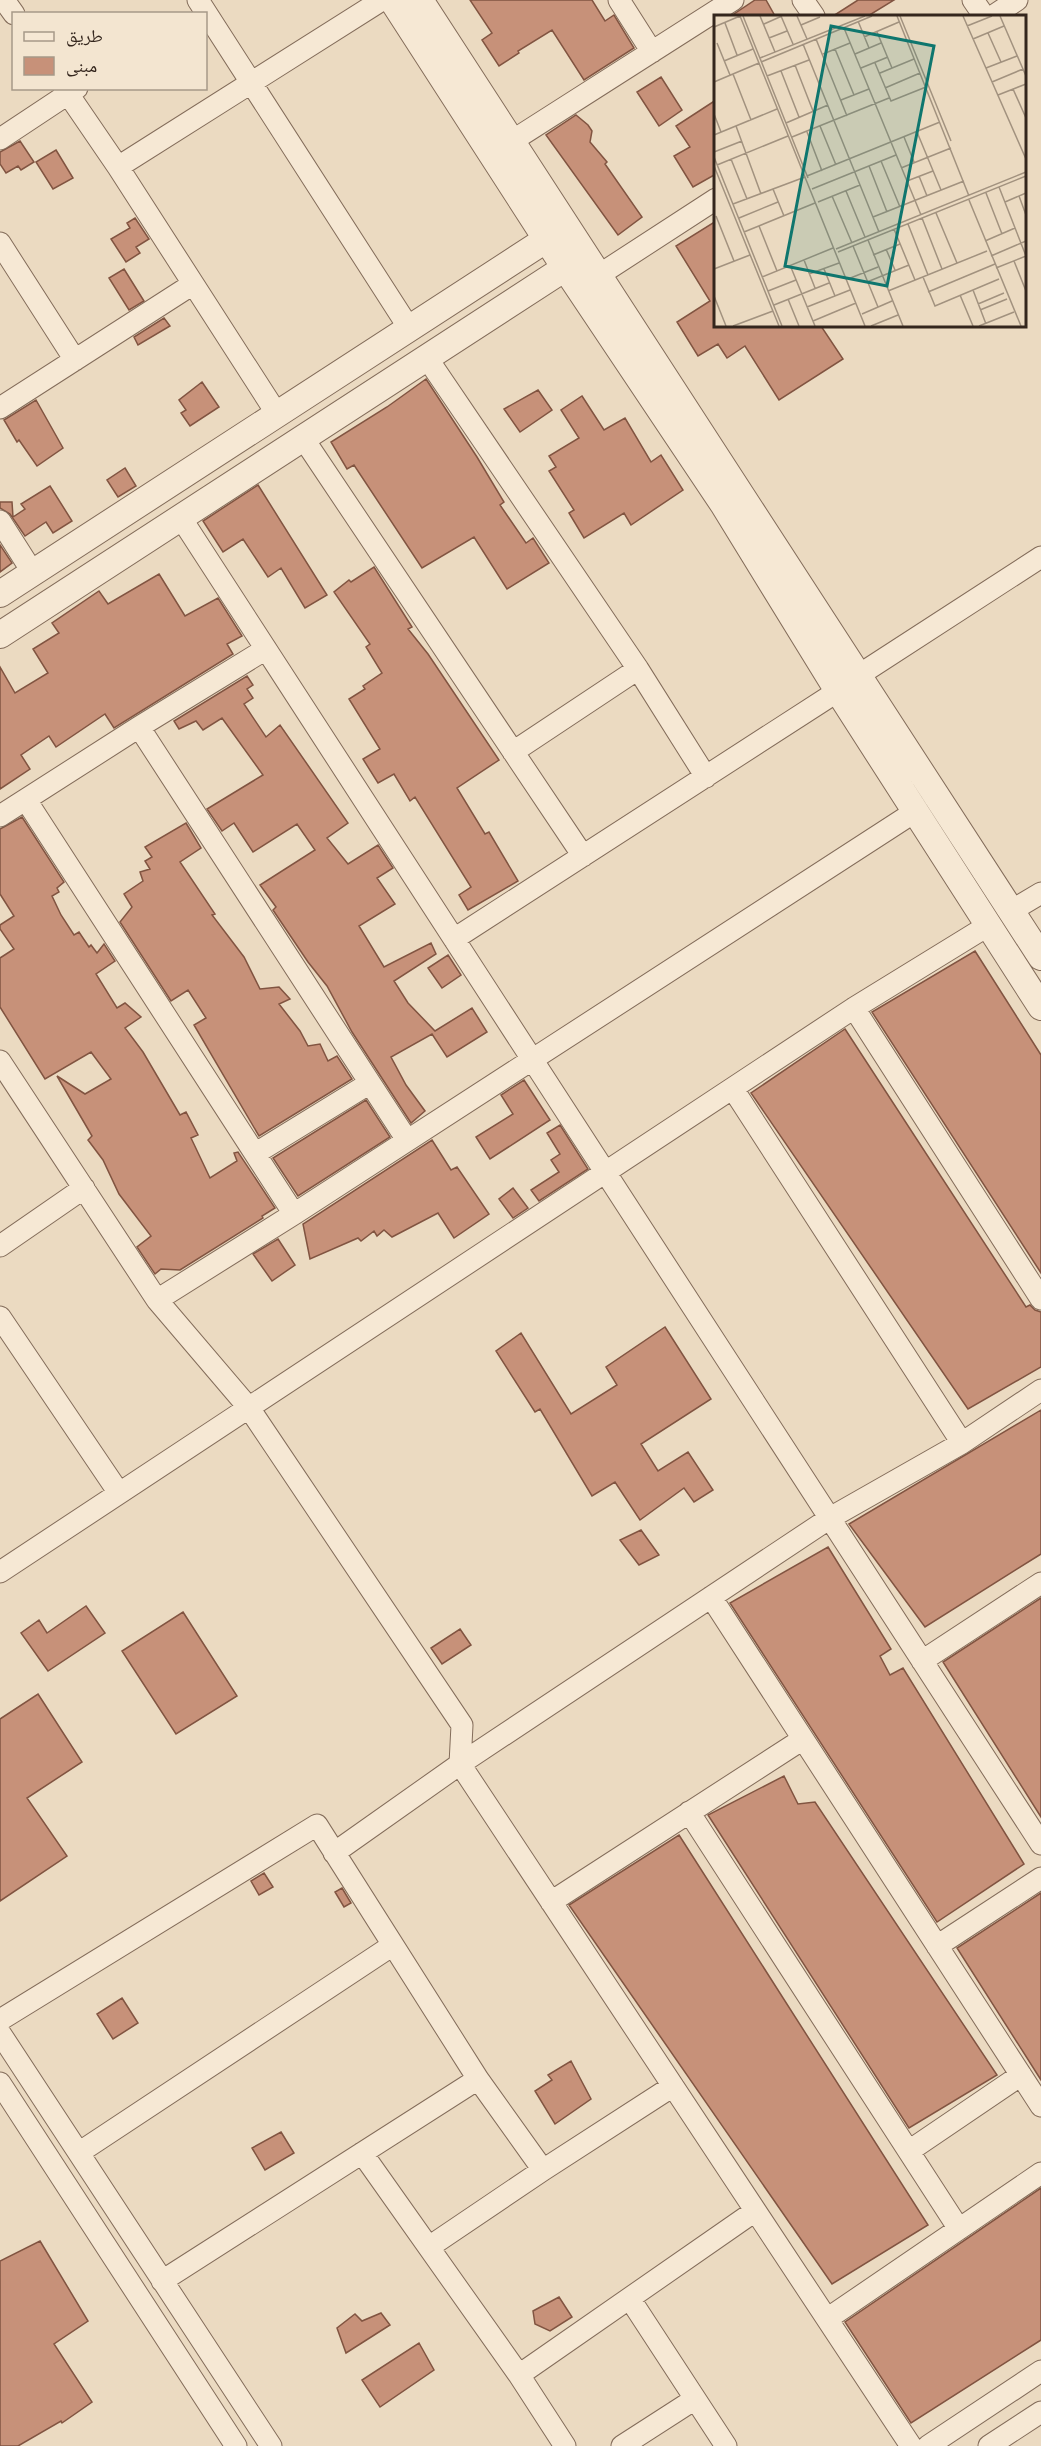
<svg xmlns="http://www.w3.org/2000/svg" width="1041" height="2446" viewBox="0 0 1041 2446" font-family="'Crimson Pro','Noto Naskh Arabic',serif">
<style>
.building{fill:#c79179;stroke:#815441;stroke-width:1.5}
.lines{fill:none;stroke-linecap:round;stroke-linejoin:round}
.minor-casing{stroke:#836c5a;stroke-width:23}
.tertiary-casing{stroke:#836c5a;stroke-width:28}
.minor{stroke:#f6e8d4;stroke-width:21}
.tertiary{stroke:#f6e8d4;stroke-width:26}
.inset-road{fill:none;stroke:#a2927f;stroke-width:1.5}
.view{fill:#0f766e;fill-opacity:0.15;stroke:#0f766e;stroke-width:3}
.inset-edge{fill:none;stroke:#34261d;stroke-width:3}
</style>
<rect width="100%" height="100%" fill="#ebdac1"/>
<path class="building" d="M 470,0 L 592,0 L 605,21 L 614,15 L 634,48 L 584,80 L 552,30 L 518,51 L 519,53 L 499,66 L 482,40 L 492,33 Z
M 755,0 L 766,0 L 775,16 L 731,16 Z
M 858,0 L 894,0 L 868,16 L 833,16 Z
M 661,77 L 682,110 L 659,126 L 637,92 Z
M 716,100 L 716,174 L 693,187 L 674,156 L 690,147 L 676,126 Z
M 576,115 L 588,125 L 592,131 L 590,142 L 607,162 L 605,164 L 642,217 L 618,235 L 546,135 Z
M 20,141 L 34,162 L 21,170 L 18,166 L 6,173 L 0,164 L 0,152 Z
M 56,150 L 73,178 L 53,189 L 36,162 Z
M 135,218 L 149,239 L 136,247 L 140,253 L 126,262 L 111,239 L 130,228 L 127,223 Z
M 716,221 L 716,326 L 821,326 L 843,359 L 779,400 L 745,346 L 727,358 L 718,344 L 698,356 L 677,322 L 710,301 L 676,246 Z
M 124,269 L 144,301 L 129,310 L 109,278 Z
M 164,318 L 170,326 L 138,345 L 134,337 Z
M 426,379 L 477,457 L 504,502 L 500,505 L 526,543 L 533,538 L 549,563 L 507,589 L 474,537 L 422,568 L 354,465 L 347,469 L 331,442 L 387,407 Z
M 202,382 L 219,407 L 190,426 L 181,413 L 186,410 L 179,400 Z
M 538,390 L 552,410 L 520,432 L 504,409 Z
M 582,396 L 604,430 L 625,418 L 651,462 L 661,455 L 683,490 L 631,525 L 624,513 L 584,538 L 569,513 L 574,510 L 549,471 L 556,467 L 549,456 L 579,438 L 561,410 Z
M 36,400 L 63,448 L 37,466 L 19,440 L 17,442 L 4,420 Z
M 125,468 L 136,486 L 118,497 L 107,480 Z
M 258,485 L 327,595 L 305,608 L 281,568 L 268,577 L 243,539 L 223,552 L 203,521 Z
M 50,486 L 72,521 L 53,533 L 46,522 L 25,536 L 10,514 L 0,508 L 0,502 L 12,502 L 13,517 L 25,509 L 21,504 Z
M 0,545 L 12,563 L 0,572 Z
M 374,567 L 412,627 L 408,629 L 428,654 L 499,760 L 457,788 L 485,834 L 489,832 L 518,881 L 468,910 L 459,895 L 471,887 L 415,797 L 410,801 L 394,774 L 378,783 L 363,759 L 380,749 L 349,699 L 365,689 L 363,686 L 382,673 L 366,647 L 370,644 L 334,592 L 349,580 L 351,582 Z
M 159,574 L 185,616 L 218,598 L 242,636 L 227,644 L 233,654 L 114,728 L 105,714 L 56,747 L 49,736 L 21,755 L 30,769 L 0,789 L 0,667 L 15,693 L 48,673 L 33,649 L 59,633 L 52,623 L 99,591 L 108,604 Z
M 247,676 L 253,685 L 247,689 L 253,698 L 244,704 L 266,737 L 280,725 L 348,823 L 327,838 L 348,864 L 378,845 L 393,868 L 377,878 L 395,904 L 359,926 L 384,967 L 431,943 L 436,954 L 394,981 L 408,1003 L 435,1031 L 472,1008 L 487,1032 L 447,1057 L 432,1034 L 391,1057 L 406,1085 L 425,1111 L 411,1123 L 352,1032 L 327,986 L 308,962 L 273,910 L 276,907 L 260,885 L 315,850 L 297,824 L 253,852 L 234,823 L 222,831 L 207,809 L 263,775 L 222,718 L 203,730 L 196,721 L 179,729 L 174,721 Z
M 22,817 L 64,882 L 57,888 L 59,892 L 52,896 L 61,915 L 74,935 L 79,932 L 89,947 L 91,945 L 97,953 L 104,944 L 115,961 L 96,974 L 117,1008 L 125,1003 L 141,1017 L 125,1028 L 143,1052 L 180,1115 L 186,1112 L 198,1135 L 191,1138 L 210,1178 L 237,1161 L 234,1153 L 238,1152 L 275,1208 L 262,1216 L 263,1218 L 180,1270 L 161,1269 L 155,1274 L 137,1247 L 151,1236 L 119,1194 L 103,1160 L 88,1140 L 92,1136 L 57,1076 L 85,1094 L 111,1079 L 91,1052 L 45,1079 L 0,1007 L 0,958 L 14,949 L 0,929 L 0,925 L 14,916 L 0,894 L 0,829 Z
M 186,823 L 201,848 L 180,862 L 215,914 L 212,915 L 244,957 L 260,989 L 279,987 L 290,999 L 279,1004 L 300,1031 L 308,1046 L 320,1044 L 328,1061 L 337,1056 L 352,1079 L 259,1136 L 194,1025 L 206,1018 L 188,990 L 171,1001 L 120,922 L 132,907 L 124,894 L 143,881 L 140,872 L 150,869 L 145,861 L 152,857 L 145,847 Z
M 975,951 L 1041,1055 L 1041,1273 L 872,1012 Z
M 448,955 L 461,975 L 442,988 L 428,968 Z
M 845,1029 L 1026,1307 L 1030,1305 L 1035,1310 L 1041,1312 L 1041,1367 L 968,1409 L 751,1093 Z
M 524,1080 L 550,1120 L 490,1159 L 476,1137 L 513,1114 L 501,1095 Z
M 366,1100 L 390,1137 L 298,1196 L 273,1158 Z
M 560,1125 L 588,1169 L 539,1201 L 531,1190 L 559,1172 L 551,1160 L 560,1154 L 547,1133 Z
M 432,1140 L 451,1170 L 457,1167 L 489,1214 L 454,1238 L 438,1213 L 392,1237 L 384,1230 L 377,1236 L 374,1231 L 361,1241 L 358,1238 L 310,1259 L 303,1224 Z
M 513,1188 L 528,1208 L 513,1218 L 499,1199 Z
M 278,1239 L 295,1265 L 272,1281 L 253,1254 Z
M 665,1327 L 711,1399 L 641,1444 L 658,1471 L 688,1452 L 713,1490 L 694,1502 L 684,1488 L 640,1520 L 615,1482 L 592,1496 L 540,1409 L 535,1412 L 496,1351 L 521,1333 L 571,1414 L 617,1385 L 606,1367 Z
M 1041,1410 L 1041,1554 L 925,1627 L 849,1524 Z
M 641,1530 L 659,1555 L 639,1565 L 620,1540 Z
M 828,1547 L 891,1649 L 880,1656 L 890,1675 L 903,1668 L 1024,1864 L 937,1922 L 730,1603 Z
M 1041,1598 L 1041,1817 L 943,1662 Z
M 86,1606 L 105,1633 L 48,1671 L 21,1633 L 39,1620 L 47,1633 Z
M 183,1612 L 237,1696 L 176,1734 L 122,1651 Z
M 460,1629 L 471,1645 L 442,1664 L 431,1648 Z
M 38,1694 L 82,1762 L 27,1798 L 67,1856 L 0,1901 L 0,1719 Z
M 784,1776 L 798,1804 L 815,1802 L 997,2075 L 909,2128 L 708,1815 Z
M 679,1835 L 928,2225 L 832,2284 L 569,1905 Z
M 264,1873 L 273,1887 L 259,1895 L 251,1881 Z
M 342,1888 L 351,1903 L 344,1907 L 335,1892 Z
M 1041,1893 L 1041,2080 L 957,1948 Z
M 122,1998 L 138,2023 L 113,2039 L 97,2014 Z
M 571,2061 L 591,2099 L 555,2124 L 535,2091 L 552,2080 L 548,2075 Z
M 281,2132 L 294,2153 L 265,2170 L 252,2148 Z
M 1041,2188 L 1041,2340 L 911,2423 L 845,2322 Z
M 40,2241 L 88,2321 L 54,2344 L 92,2402 L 62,2423 L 61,2421 L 18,2446 L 0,2446 L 0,2261 Z
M 559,2297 L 572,2317 L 550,2331 L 535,2324 L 533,2311 Z
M 381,2313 L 390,2325 L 346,2353 L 337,2328 L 355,2314 L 362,2321 Z
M 419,2343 L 434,2370 L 380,2407 L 362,2380 Z"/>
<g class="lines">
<g class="minor-casing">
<path id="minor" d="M 4,0 L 14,14
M 198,0 L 409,328
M 619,0 L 652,52
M 803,0 L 814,16
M 973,0 L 984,16
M 993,16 L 1017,0
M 64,88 L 118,167 L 277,414
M 0,139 L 77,88
M 512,141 L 733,0
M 118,167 L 382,0
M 0,243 L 75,360
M 599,275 L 716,199
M 427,358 L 638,669 L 706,777
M 0,408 L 193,284
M 303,438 L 583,856
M 181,518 L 1041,1844
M 0,521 L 33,573
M 859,675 L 1041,557
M 139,727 L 407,1140
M 513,752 L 638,669
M 26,800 L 294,1214
M 0,816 L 139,727 L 266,649
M 1011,911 L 1041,893
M 454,939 L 838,691
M 854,1008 L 1041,1299
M 0,1061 L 157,1300 L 249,1408 L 462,1725 L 460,1764 L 911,2446
M 733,1089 L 962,1443
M 256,1153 L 370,1083
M 0,1246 L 84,1188
M 157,1300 L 294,1214 L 916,811
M 0,1317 L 119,1493
M 0,1572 L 854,1008 L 989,925
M 711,1597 L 1041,2106
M 922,1661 L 1041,1583
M 689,1812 L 959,2229
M 334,1853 L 460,1764 L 830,1518 L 962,1443 L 1041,1390
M 551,1902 L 803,1739
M 937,1946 L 1041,1878
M 0,2020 L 317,1825 L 478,2079 L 543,2170
M 0,2033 L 271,2446
M 0,2083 L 236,2446
M 909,2151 L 1021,2075
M 80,2152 L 393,1945
M 362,2153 L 519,2375 L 565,2446
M 429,2247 L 543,2170 L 673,2086
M 162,2281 L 478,2079
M 630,2299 L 726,2446
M 827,2319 L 1041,2173
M 519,2375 L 755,2211
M 622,2446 L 695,2399
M 928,2446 L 1041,2371
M 989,2446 L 1041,2412"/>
</g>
<g class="tertiary-casing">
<path id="tertiary" d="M 392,0 L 565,268 L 723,504 L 838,691 L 1041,1007
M 420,0 L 1041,957
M 0,594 L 547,239
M 0,635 L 565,268"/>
</g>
<use href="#minor" class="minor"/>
<use href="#tertiary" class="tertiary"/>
</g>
<g transform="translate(714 15)">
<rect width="312" height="312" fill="#ebdac1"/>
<path class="inset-road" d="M 26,1 L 151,311M 29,1 L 94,163M 46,1 L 61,37M 67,1 L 79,29M 83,1 L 93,24M 183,1 L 255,181M 186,1 L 237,126M 249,1 L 312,144M 286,1 L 312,61M 144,6 L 155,33M 11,8 L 23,40M 50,9 L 68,1M 87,10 L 106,2M 253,11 L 278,1M 0,12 L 26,1M 130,13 L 207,200M 163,17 L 178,53M 274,18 L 287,47M 150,22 L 185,7M 55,23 L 73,16M 102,24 L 133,101M 259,24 L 290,11M 3,28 L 16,60M 89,29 L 165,217M 121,34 L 140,80M 109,39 L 136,28M 141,39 L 167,28M 46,43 L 151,1M 10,46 L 39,34M 47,47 L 158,1M 161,48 L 177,86 L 212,72M 81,50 L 99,96M 147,53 L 174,42M 272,53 L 303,41M 67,56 L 85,102M 166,58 L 200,44M 19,59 L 37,105M 53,61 L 95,45M 0,67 L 45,48M 278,67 L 309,54M 171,73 L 206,58M 299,74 L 312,103M 284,80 L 312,69M 127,85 L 155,74M 0,99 L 7,117M 72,108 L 114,90M 22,111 L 47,179M 106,111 L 122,150M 93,117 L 108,156M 203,117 L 227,175M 0,120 L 63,94M 78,122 L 175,83M 190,122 L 200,147M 0,137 L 28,126M 0,142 L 68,311M 17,144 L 33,184M 167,146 L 186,192M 3,150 L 74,121M 0,151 L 65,311M 155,151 L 173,197M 187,153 L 237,133M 93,161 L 226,107M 205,161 L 213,181M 193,166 L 219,156M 285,172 L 312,241M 59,174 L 70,201M 98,174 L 182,140M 132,176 L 151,222M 272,178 L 288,219M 118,181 L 138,228M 305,181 L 312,200M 255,185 L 307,311M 104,187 L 146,170M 291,187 L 312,178M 19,189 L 91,162M 222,198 L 243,248M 2,201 L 20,246M 159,202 L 250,166M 25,203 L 64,187M 208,203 L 228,254M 194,209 L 214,260M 45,211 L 63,256M 180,214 L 201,265M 30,217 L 101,188M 154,225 L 189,311M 271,226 L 301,213M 139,231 L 164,292M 122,234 L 312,157M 172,234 L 181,255M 124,237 L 312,161M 159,240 L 186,229M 277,241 L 312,226M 90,245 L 101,273M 300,246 L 312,276M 76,250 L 101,311M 282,253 L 312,241M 0,254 L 36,240M 110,254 L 121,281M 95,259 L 125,248M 48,262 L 119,233M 209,262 L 221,291 L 285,264M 134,264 L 164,252M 153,267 L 195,250M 259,275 L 272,309M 54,276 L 82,265M 174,276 L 273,236M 214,277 L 281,249M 246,280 L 259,311M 0,281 L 12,311M 74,284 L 85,311M 264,289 L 290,278M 60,290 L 115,268M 93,292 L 136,275M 266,295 L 293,284M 148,299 L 178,286M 99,306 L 142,288M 19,311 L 59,296M 157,311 L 184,300M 265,311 L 300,297"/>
<path class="view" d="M 117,11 L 220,31 L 173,271 L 71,251 Z"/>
<rect width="312" height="312" class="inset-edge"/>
</g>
<rect x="12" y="12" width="195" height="78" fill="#f3e5d0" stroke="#a79988" stroke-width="1.5"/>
<rect x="24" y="32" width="30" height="9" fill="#f6e8d4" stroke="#a79988" stroke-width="1.5"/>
<text x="66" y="42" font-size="18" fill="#34261d">طريق</text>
<rect x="24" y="57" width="30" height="18" fill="#c79179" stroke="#a79988" stroke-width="1.5"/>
<text x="66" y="72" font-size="18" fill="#34261d">مبنى</text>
</svg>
